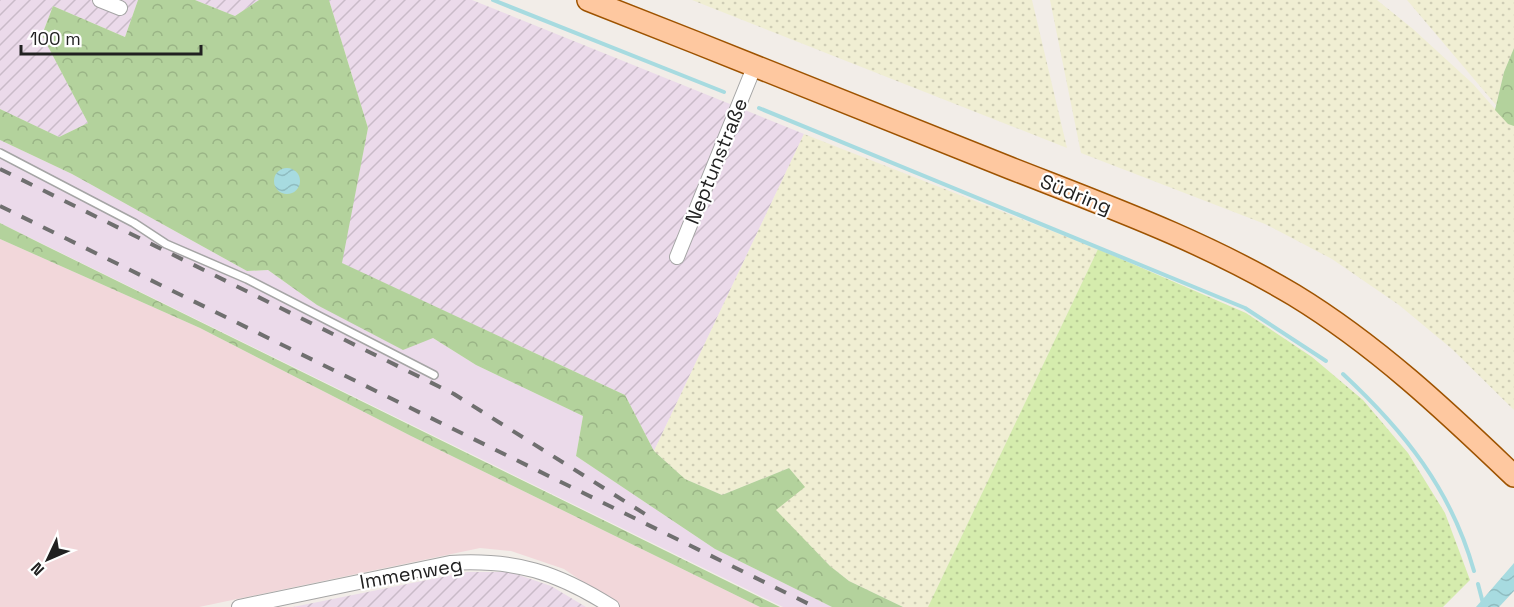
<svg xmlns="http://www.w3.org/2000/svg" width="1514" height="607" viewBox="0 0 1514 607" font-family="'Space Grotesk',sans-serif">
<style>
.commercial{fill:#f2d7da}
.industrial{fill:url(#industrial-furrows)}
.railway{fill:#ebdaea}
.farmland{fill:url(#farmland-dots)}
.grass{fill:url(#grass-dots)}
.forest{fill:url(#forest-crowns)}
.water{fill:url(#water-waves)}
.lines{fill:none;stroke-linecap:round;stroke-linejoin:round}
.stream{stroke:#a7dbe0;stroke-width:4}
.lane-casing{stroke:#a5a5a5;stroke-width:10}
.street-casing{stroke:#a5a5a5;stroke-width:16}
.primary-casing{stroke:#9e5300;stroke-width:24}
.lane{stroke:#fff;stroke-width:7}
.street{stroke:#fff;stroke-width:14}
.primary{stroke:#fec8a0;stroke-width:21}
.rail{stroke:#6f6f6f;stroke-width:4;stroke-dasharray:12 12;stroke-linecap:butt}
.labels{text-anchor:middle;stroke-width:4.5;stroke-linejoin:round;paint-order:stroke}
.street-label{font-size:20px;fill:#212121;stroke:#fff}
</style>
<defs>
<pattern id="industrial-furrows" width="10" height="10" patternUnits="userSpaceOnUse" patternTransform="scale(1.5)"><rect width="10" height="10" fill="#ebdaea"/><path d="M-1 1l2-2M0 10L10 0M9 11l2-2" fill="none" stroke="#c9bbc8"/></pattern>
<pattern id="farmland-dots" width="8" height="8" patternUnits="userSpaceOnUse" patternTransform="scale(1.5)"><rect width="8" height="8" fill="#f0eed3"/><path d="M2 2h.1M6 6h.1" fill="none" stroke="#ceccb5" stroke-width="1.8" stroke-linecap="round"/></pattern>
<pattern id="grass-dots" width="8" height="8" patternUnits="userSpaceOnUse" patternTransform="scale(1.5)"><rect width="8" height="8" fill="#d5ecad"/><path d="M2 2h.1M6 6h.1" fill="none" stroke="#b7ca95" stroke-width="1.8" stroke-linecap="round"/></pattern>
<pattern id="forest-crowns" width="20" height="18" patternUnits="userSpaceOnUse" patternTransform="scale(1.5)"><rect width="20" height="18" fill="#b3d29c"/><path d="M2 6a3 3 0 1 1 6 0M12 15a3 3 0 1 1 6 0" fill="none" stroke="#9ab486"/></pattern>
<pattern id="water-waves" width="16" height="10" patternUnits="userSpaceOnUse" patternTransform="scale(1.5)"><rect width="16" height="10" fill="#a7dbe0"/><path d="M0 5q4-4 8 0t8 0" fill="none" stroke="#8fbcc0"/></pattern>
</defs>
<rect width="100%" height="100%" fill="#f2ede8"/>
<path class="commercial" d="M 0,239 L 200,328 L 411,436 L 760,607 L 620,607 L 564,569 L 511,551 L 480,548 L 199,607 L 0,607 Z"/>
<path class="industrial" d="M 0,0 L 138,0 L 125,37 L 53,6 L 42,35 L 88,123 L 59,137 L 0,109 Z
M 195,0 L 259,0 L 235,16 Z
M 329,0 L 472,0 L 804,134 L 654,451 L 625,395 L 341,263 L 368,128 Z
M 467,572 L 510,572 L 551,586 L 586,607 L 293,607 Z"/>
<path class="railway" d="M 0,140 L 72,174 L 247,271 L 268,270 L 317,305 L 433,338 L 476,365 L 583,416 L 576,456 L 715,549 L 832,607 L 783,607 L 0,223 Z"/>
<path class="farmland" d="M 692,0 L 1032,0 L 1067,148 Z
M 1050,0 L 1377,0 L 1413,29 L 1473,84 L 1502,117 L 1514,124 L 1514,410 L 1452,349 L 1399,305 L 1332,259 L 1265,224 L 1081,153 Z
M 1407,0 L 1514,0 L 1514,48 L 1504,72 L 1496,105 Z
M 804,134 L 1098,249 L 928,607 L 903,607 L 849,581 L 830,566 L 775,510 L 789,468 L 722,495 L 685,479 L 654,451 Z"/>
<path class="grass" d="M 1098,249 L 1246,313 L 1312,357 L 1363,400 L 1408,453 L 1445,513 L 1470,580 L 1443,607 L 928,607 Z"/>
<path class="forest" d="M 138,0 L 195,0 L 235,16 L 259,0 L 329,0 L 368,128 L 342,263 L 625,395 L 654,451 L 685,479 L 722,495 L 789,468 L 805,487 L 776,510 L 830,566 L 849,581 L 903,607 L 832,607 L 715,549 L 576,456 L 583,416 L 476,365 L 433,338 L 403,350 L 317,305 L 268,270 L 247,271 L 72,174 L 0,140 L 0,109 L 59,137 L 88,123 L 42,35 L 53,6 L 125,37 Z
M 1514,48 L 1514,126 L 1508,124 L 1495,110 L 1504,72 Z
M 0,223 L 42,244 L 780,607 L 760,607 L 411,436 L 200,328 L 0,239 Z"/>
<path class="water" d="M274 181a13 13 0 1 1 26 0a13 13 0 1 1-26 0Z
M 1514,563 L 1514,591 L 1499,607 L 1476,607 Z"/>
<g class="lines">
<path class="stream" d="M 493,0 L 724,92
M 759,108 L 1245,308 L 1326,361
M 1343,374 C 1404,431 1451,489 1474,571
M 1478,584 L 1484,607"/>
<g class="lane-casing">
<path id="lane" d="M 0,153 L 134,223 L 166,244 L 247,279 L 434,375"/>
</g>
<g class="street-casing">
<path id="street" d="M 100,0 L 120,8
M 677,257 L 755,65
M 239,607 L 450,563 C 515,559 557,572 612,607"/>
</g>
<g class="primary-casing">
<path id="primary" d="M 588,0 C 729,55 869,112 1010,168 C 1107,206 1204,241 1294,295 C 1376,345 1445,410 1514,476"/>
</g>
<use href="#lane" class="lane"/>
<use href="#street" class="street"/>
<use href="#primary" class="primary"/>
<path class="rail" d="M 0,169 L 454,394 L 653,519
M 0,206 L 815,607"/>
</g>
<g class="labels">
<g class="street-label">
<text transform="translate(716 161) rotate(-68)" y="7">Neptunstraße</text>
<text transform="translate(1076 194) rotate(22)" y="7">Südring</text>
<text transform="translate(411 573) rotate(-10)" y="7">Immenweg</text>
</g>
</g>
<g transform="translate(48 559) rotate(226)" stroke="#ffffff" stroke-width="4.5" paint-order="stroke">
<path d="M0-4.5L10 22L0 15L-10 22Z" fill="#212121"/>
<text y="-9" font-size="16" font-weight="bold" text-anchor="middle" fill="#212121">N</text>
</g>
<path d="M21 45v9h180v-9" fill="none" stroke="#212121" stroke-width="3"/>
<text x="30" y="45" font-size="18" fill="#212121" stroke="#ffffff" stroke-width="4.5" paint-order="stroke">100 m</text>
</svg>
